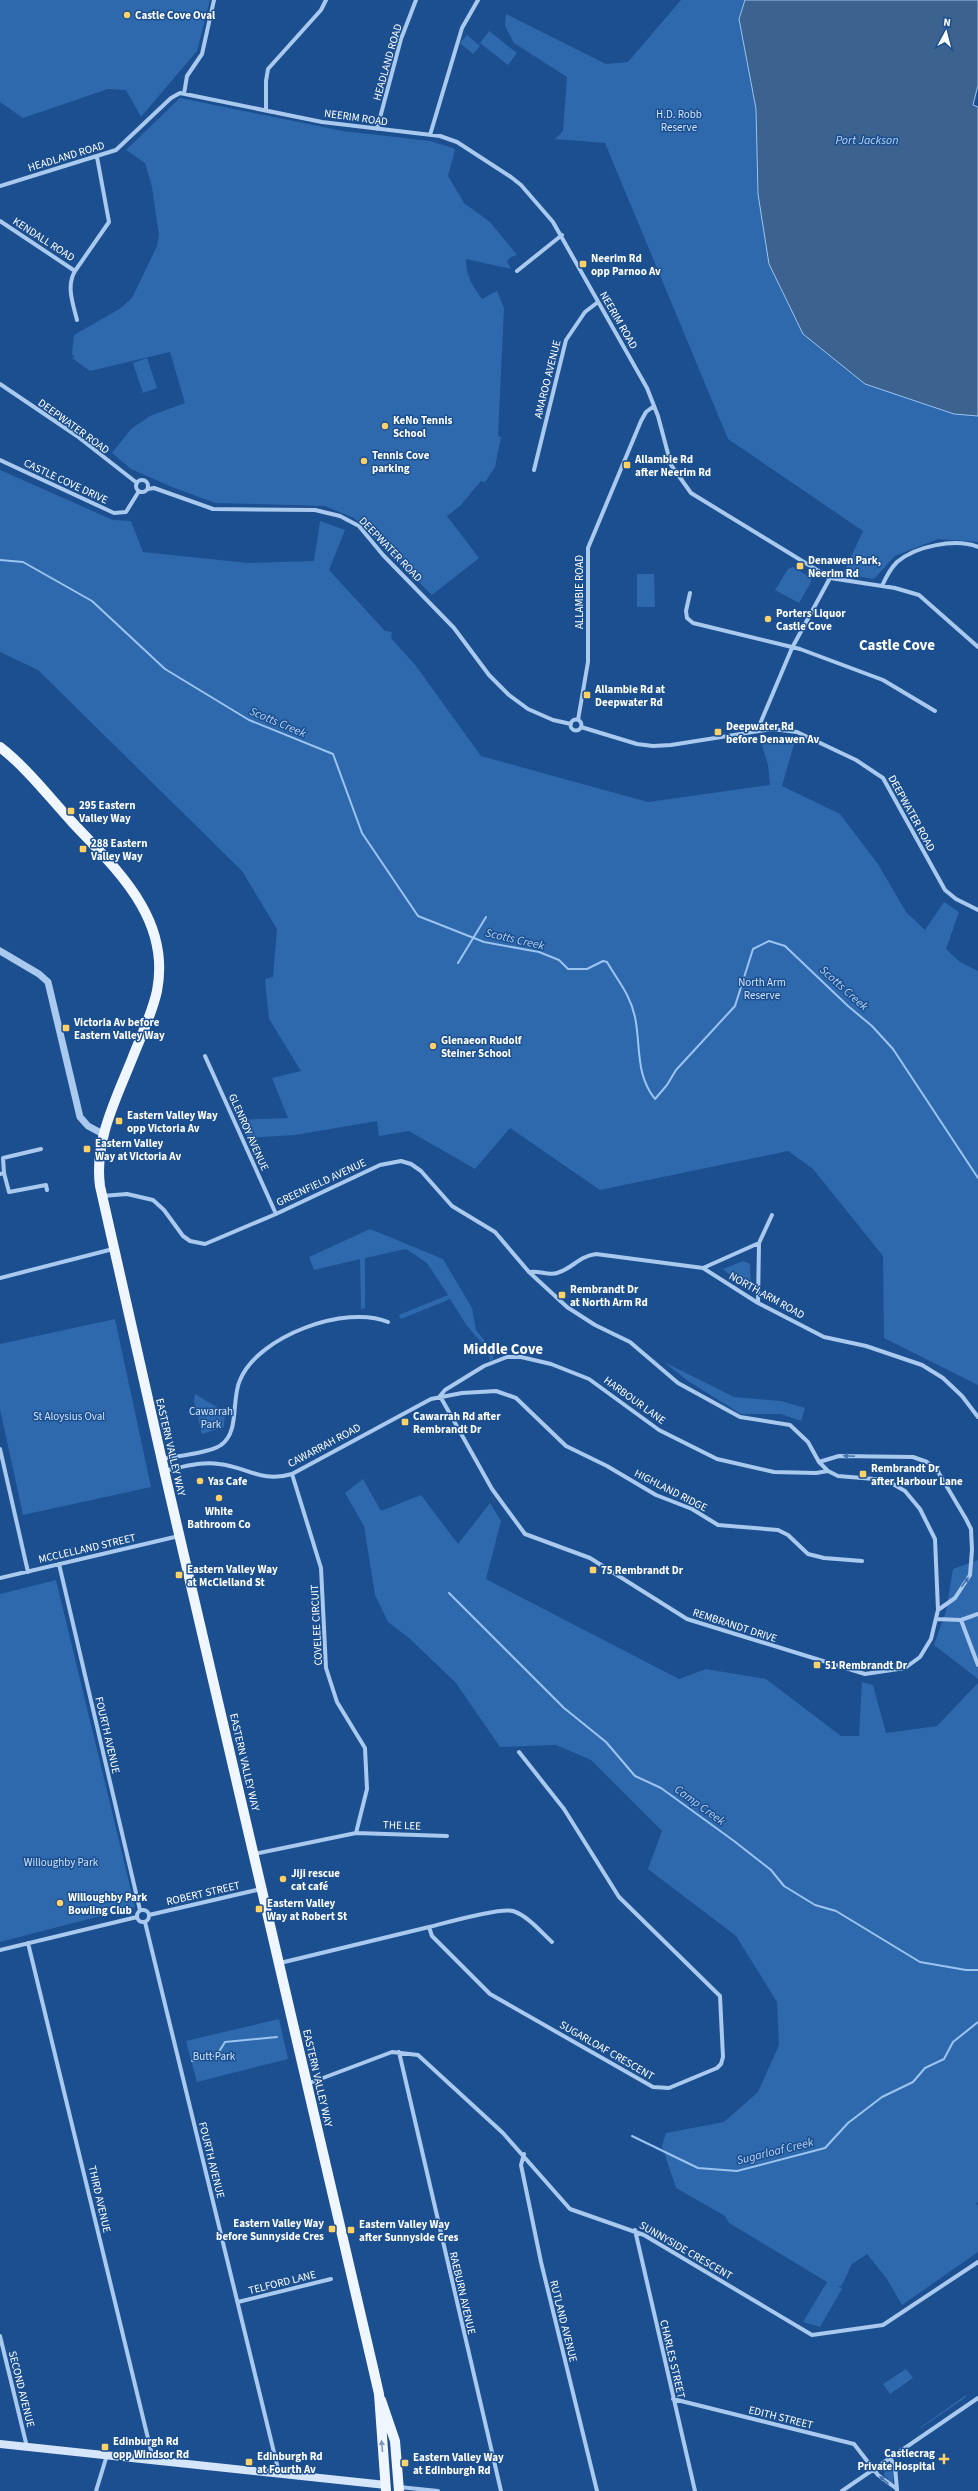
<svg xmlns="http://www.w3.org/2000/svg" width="978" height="2491" viewBox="0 0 978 2491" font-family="'Source Sans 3',sans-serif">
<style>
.green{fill:#2e69ad}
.water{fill:#3c6290;stroke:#9cc4f0}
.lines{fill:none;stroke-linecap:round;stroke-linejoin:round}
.stream{stroke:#9cc4f0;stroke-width:2}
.minor{stroke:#a9c9ee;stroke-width:4}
.tertiary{stroke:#a9c9ee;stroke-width:7}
.secondary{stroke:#d6e6fa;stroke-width:8}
.primary{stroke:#f0f6ff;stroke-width:10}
.oneway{fill:#4674ac}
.oneway2{fill:#7b9ac1}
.poi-dot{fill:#ffd166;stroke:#1b4f8f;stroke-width:1.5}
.labels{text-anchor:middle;stroke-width:3;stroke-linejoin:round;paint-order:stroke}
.poi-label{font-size:11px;font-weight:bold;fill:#fff;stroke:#1b4f8f;text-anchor:start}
.street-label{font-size:11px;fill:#fff;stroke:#1b4f8f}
.park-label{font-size:11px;fill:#cfe3fa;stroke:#1b4f8f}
.water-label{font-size:12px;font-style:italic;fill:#b5d3f5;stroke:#1b4f8f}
.district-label{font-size:15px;font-weight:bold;fill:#fff;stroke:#1b4f8f}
</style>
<rect width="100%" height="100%" fill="#1b4f8f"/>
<path class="green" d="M 0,0 L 210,0 L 197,51 L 141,117 L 126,90 L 108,89 L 23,118 L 0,102 Z
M 681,0 L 745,0 L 739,19 L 756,109 L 758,194 L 954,414 L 978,416 L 978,542 L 938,539 L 895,556 L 874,579 L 843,574 L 863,531 L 728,439 L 605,143 L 555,139 L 563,131 L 567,77 L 514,43 L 505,26 L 506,14 L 606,64 L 628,62 Z
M 489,31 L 517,53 L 508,65 L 480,43 Z
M 467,35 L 480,46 L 473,54 L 460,43 Z
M 180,98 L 343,131 L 430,141 L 453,148 L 455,150 L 448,176 L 464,203 L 490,222 L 517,255 L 511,257 L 507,261 L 511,269 L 466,259 C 466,276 472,285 482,299 L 497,291 L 504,308 L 498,436 L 501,437 L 495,467 L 485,482 L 481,481 L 460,506 L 447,516 L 479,558 L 432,595 L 354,518 L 325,506 L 215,503 L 172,487 L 131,469 L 112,453 L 131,429 L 150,416 L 185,403 L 170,352 L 90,371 L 72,358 L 75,357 L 72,354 L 74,335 L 121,308 L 132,298 L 157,246 L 159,235 L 152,187 L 145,163 L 126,150 Z
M 147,358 L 157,388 L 143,393 L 133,363 Z
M 0,470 L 113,520 L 131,521 L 143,552 L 248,563 L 314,561 L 320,521 L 345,530 L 329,570 L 385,631 L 392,632 L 391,638 L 416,666 L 481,756 L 648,802 L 770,785 L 768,765 L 761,742 L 795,741 L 782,786 L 840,814 L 878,864 L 906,912 L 925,930 L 944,902 L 959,912 L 946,949 L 960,962 L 978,971 L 978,1385 L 884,1338 L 883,1256 L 813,1169 L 788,1151 L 600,1190 L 510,1128 L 475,1169 L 409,1131 L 379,1136 L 377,1121 L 295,1135 L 248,1138 L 238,1120 L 288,1118 L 272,1078 L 301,1071 L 269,1019 L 265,979 L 273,977 L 277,929 L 242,871 L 38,670 L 0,652 Z
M 793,567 L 811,578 L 811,582 L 799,603 L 775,590 L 788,569 Z
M 637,574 L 654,574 L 655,607 L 637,607 Z
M 370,1229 L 443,1259 L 472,1308 L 476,1330 L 493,1351 L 493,1359 L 490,1361 L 488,1350 L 467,1326 L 450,1299 L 401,1319 L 399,1315 L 448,1295 L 427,1263 L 406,1249 L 365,1258 L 365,1308 L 361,1309 L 360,1259 L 314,1270 L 309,1257 Z
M 743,1261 L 750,1264 L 751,1288 L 747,1289 L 723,1269 Z
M 115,1319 L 151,1487 L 23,1515 L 0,1409 L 0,1344 Z
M 664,1362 L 734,1397 L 781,1401 L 805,1408 L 801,1421 L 781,1414 L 741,1414 L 688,1381 Z
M 195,1394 L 225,1412 L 224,1427 L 202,1434 L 194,1401 Z
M 363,1479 L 381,1511 L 421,1495 L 458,1544 L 490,1503 L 501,1521 L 486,1579 L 679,1679 L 706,1669 L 766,1679 L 841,1736 L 859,1736 L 862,1682 L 873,1685 L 886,1733 L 937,1726 L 978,1683 L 978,2202 L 976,2203 L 978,2206 L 978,2252 L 902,2305 L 887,2279 L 867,2254 L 852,2264 L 841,2287 L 836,2285 L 842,2289 L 820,2327 L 803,2322 L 827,2282 L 729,2223 L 725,2216 L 676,2188 L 662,2146 L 666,2133 L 724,2122 L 758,2092 L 779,2045 L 777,2002 L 736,1936 L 648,1869 L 662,1831 L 591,1760 L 556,1745 L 500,1747 L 456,1683 L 409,1638 L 388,1622 L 375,1595 L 364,1526 L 345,1493 Z
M 978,1560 L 978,1679 L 934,1645 L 946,1611 L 953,1569 Z
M 56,1580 L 135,1907 L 0,1942 L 0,1594 Z
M 279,2019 L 288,2059 L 197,2082 L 186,2041 Z
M 906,2369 L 913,2378 L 890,2394 L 883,2384 Z
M 966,2395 L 966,2397 L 921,2428 L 921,2427 Z
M 890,2469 L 894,2472 L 893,2484 L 884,2475 L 885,2471 Z"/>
<path class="water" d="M 745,0 L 978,0 L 978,85 L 973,105 L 978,107 L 978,416 L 954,414 L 865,384 L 803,334 L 769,264 L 758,194 L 756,109 L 739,19 Z"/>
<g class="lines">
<path class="stream" d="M 0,560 L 23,562 L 92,601 L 165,669 L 249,720 L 333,754 L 362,833 L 418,916 L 484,942 L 539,952 L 559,960 L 568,969 L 587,969 L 603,961 L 607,962 C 618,981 630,994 635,1017 C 641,1046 635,1074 655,1099 L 667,1085 L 676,1070 L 735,1006 L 753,949 L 769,941 L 785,946 L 848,1006 L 872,1026 L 893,1049 L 978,1178
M 458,963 L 486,917
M 449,1593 L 564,1708 L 606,1742 L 635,1776 L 661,1788 L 734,1841 L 771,1870 L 784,1886 L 815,1905 L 836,1911 L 920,1962 L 966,1970 L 978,1970
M 192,2061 L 217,2055 L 225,2042 L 277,2037
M 632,2136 L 698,2168 L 737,2171 L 825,2148 L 848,2123 L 882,2097 L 913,2082 L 925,2068 L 944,2059 L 953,2042 L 978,2022"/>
<path class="minor" d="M 184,94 L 187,76 L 202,54 L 214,0
M 266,109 L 266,81 L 268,69 L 321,10 L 326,0
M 377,129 L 401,39 L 416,0
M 430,135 L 462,28 L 478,0
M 0,186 L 116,150 L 171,98 L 180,93 L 322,122 L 440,136 L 457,142 L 511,177 L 521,185 L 553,222 L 647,388 L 658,416 L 671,465 L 691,493 L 830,578 L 895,588 L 919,595 L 978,647
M 0,221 L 75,271 C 66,286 73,304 77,320
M 75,271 L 109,222 L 97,157
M 517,271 L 562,235
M 0,384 L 77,436 L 137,483
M 0,460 L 114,513 L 126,512 L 139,491
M 534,470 L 566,340 L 585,312 L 598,302
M136 486a6 6 0 1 1 12 0a6 6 0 1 1-12 0Z
M 148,489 L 154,488 L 213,509 L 315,510 L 340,516 L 359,526 L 383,555 L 454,628 L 489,675 L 509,695 L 528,709 L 553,720 L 571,724
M 882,586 C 886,577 890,569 897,562 C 916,546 955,538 978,547
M 690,593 L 686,611 L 687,618 L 693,623 L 800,649 L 883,680 L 935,711
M570.5 725a5.5 5.5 0 1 1 11 0a5.5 5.5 0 1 1-11 0Z
M 578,720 L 588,662 L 588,548 L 641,421 L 646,412 L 654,406
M 581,727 L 637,744 L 653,746 L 671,745 L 772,729 L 797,732 L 856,760 L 883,778 L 945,890 L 956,899 L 978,910
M 757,731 L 792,648 L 830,578
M 205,1056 L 276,1214
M 4,1173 L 3,1158 L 41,1149
M 0,1174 L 4,1173 L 9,1192 L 46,1185 L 47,1190
M 102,1196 L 127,1194 L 153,1200 L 164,1210 L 183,1236 L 190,1241 L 205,1244 L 276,1214 L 380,1165 L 401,1161 L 411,1164 L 421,1171 L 452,1206 L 495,1232 L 529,1272 L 567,1307 L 595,1325 L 630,1342 L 678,1383 L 740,1417 L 790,1425 L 808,1442 L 819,1462 L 828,1471 L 838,1476 L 886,1480 L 905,1491 L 920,1509 L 935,1539 L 938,1610 L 931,1639 L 920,1657 L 905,1668 L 865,1674 L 687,1619 L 590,1558 L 525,1534 L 492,1489 L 440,1396
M 703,1268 L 759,1243 L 772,1215
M 529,1272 C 539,1270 548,1276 557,1273 C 572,1269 579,1256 596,1254 L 703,1268 L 758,1303 L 824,1337 L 866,1346 L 922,1365 L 943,1378 L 962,1396 L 978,1417
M 0,1278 L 113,1249
M 758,1303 L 759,1243
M 440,1396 L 445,1390 L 484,1366 L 507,1357 L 521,1357 L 551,1364 L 589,1379 L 659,1430 L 717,1459 L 774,1472 L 816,1473 L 828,1471
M 0,1449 L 28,1572
M 162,1459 C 176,1456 210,1453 221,1445 C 240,1432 231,1399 240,1380 C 258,1336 346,1304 388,1322
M 819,1462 L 839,1456 L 913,1457 L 927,1462 L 937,1470 L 966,1519 L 971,1529 L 972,1550 L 970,1575 L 955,1598 L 938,1610
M 164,1471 C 183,1467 201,1461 219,1464 C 247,1467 261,1483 292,1474 L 431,1399 L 462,1393 L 496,1391 L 516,1398 L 566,1446 L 607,1466 L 656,1495 L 692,1509 L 718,1525 L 778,1530 L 788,1535 L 808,1554 L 824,1558 L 862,1561
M 59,1564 L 140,1910
M 0,1578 L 179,1536
M 937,1619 L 961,1620 L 978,1614
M 961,1620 L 978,1665
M 356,1833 L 447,1836
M 254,1854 L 356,1833 L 367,1789 L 365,1748 L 337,1702 L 326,1668 L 321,1568 L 292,1474
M137 1916a6 6 0 1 1 12 0a6 6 0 1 1-12 0Z
M 149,1915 L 261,1889
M 145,1922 L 279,2473
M 429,1927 C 445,1923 500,1907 513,1911 C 528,1916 541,1932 552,1942
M 28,1943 L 153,2459
M 0,1950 L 137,1917
M 280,1963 L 429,1927 L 432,1936 L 490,1994 L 653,2087 L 669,2088 L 717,2068 L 721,2064 L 723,2057 L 720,1996 L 619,1897 L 564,1809 L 519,1752
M 399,2052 L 501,2491
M 307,2084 L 392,2052 L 418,2055 L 503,2133 L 570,2209 L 644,2235 L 812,2335 L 883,2325 L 978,2262
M 524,2154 L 521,2165 L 541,2262 L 597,2491
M 635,2230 L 695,2491
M 238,2302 L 331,2279
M 0,2336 L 27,2447
M 673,2399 L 854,2444 L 878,2475 L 897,2489
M 890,2458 L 895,2466 L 897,2490
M 399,2487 L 438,2491
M 96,2491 L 107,2455
M 842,2491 L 978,2398"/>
<path class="tertiary" d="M 0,951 L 39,974 L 48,982 L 80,1117 L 88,1126 L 103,1134"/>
<path class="secondary" d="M 0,2444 L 386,2485"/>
<path class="primary" d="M 0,747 C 27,768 50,798 73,823 C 118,871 171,919 157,991 C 152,1014 141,1036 132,1059 C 116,1099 94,1141 100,1186 L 165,1474 L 374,2372 L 379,2394 L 386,2491
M 381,2400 L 395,2441 L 399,2491"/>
</g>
<defs><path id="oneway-solid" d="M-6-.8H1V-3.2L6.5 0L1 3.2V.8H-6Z"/></defs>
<g class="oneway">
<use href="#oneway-solid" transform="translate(849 1456) rotate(-177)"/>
<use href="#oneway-solid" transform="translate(965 1582) rotate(-55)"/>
<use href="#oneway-solid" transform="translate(884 2480) rotate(-140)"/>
</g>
<use class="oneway2" href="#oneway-solid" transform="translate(382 2446) rotate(-95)"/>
<g class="poi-dot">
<circle cx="127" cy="15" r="4"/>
<rect x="579" y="260" width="8" height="8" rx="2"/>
<circle cx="385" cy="426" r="4"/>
<circle cx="364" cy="461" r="4"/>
<rect x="623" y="461" width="8" height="8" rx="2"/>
<rect x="796" y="562" width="8" height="8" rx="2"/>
<circle cx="768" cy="619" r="4"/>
<rect x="583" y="691" width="8" height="8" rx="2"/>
<rect x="714" y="728" width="8" height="8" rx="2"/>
<rect x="67" y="807" width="8" height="8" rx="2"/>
<rect x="79" y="845" width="8" height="8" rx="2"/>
<rect x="62" y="1024" width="8" height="8" rx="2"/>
<circle cx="433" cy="1046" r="4"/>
<rect x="115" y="1117" width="8" height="8" rx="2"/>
<rect x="83" y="1145" width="8" height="8" rx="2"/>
<rect x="558" y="1291" width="8" height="8" rx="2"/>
<rect x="401" y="1418" width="8" height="8" rx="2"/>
<rect x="859" y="1470" width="8" height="8" rx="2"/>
<circle cx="200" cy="1481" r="4"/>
<circle cx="219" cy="1498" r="4"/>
<rect x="589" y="1566" width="8" height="8" rx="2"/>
<rect x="175" y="1571" width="8" height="8" rx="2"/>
<rect x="813" y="1661" width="8" height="8" rx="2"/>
<circle cx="283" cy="1879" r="4"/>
<circle cx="60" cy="1903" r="4"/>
<rect x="255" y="1905" width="8" height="8" rx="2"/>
<rect x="328" y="2225" width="8" height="8" rx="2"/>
<rect x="347" y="2226" width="8" height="8" rx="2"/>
<rect x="101" y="2443" width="8" height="8" rx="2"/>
<path d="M942 2453h4v4h4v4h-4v4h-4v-4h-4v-4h4z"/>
<rect x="245" y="2458" width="8" height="8" rx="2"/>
<rect x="401" y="2459" width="8" height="8" rx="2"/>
</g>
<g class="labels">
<g class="poi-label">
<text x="135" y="19">Castle Cove Oval</text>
<text x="591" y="262">Neerim Rd<tspan x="591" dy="13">opp Parnoo Av</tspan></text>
<text x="393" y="424">KeNo Tennis<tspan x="393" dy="13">School</tspan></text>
<text x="372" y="459">Tennis Cove<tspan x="372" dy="13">parking</tspan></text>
<text x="635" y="463">Allambie Rd<tspan x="635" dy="13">after Neerim Rd</tspan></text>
<text x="808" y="564">Denawen Park,<tspan x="808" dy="13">Neerim Rd</tspan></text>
<text x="776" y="617">Porters Liquor<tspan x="776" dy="13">Castle Cove</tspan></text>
<text x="595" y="693">Allambie Rd at<tspan x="595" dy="13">Deepwater Rd</tspan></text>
<text x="726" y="730">Deepwater Rd<tspan x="726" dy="13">before Denawen Av</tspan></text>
<text x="79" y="809">295 Eastern<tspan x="79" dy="13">Valley Way</tspan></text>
<text x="91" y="847">288 Eastern<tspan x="91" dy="13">Valley Way</tspan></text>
<text x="74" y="1026">Victoria Av before<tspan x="74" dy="13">Eastern Valley Way</tspan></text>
<text x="441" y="1044">Glenaeon Rudolf<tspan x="441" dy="13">Steiner School</tspan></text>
<text x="127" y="1119">Eastern Valley Way<tspan x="127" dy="13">opp Victoria Av</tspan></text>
<text x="95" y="1147">Eastern Valley<tspan x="95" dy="13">Way at Victoria Av</tspan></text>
<text x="570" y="1293">Rembrandt Dr<tspan x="570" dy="13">at North Arm Rd</tspan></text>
<text x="413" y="1420">Cawarrah Rd after<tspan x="413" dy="13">Rembrandt Dr</tspan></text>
<text x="871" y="1472">Rembrandt Dr<tspan x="871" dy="13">after Harbour Lane</tspan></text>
<text x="208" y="1485">Yas Cafe</text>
<text x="219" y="1515" text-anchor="middle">White<tspan x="219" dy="13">Bathroom Co</tspan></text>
<text x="187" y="1573">Eastern Valley Way<tspan x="187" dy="13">at McClelland St</tspan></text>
<text x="601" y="1574">75 Rembrandt Dr</text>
<text x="825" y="1669">51 Rembrandt Dr</text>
<text x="291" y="1877">Jiji rescue<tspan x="291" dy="13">cat café</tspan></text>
<text x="68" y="1901">Willoughby Park<tspan x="68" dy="13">Bowling Club</tspan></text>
<text x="267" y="1907">Eastern Valley<tspan x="267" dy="13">Way at Robert St</tspan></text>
<text x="324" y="2227" text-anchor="end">Eastern Valley Way<tspan x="324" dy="13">before Sunnyside Cres</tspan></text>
<text x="359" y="2228">Eastern Valley Way<tspan x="359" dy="13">after Sunnyside Cres</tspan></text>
<text x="113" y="2445">Edinburgh Rd<tspan x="113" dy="13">opp Windsor Rd</tspan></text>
<text x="935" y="2457" text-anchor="end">Castlecrag<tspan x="935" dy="13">Private Hospital</tspan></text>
<text x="257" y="2460">Edinburgh Rd<tspan x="257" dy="13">at Fourth Av</tspan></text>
<text x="413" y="2461">Eastern Valley Way<tspan x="413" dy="13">at Edinburgh Rd</tspan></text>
</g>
<g class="street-label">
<text transform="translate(387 62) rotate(-74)" y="4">HEADLAND ROAD</text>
<text transform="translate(356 117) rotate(8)" y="4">NEERIM ROAD</text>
<text transform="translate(66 156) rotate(-17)" y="4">HEADLAND ROAD</text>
<text transform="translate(44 239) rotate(33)" y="4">KENDALL ROAD</text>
<text transform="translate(619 320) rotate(60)" y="4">NEERIM ROAD</text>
<text transform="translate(547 379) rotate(-76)" y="4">AMAROO AVENUE</text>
<text transform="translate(74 426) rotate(36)" y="4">DEEPWATER ROAD</text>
<text transform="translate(66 481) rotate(25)" y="4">CASTLE COVE DRIVE</text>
<text transform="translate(391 549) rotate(46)" y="4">DEEPWATER ROAD</text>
<text transform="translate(579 592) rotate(-90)" y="4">ALLAMBIE ROAD</text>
<text transform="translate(912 813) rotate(61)" y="4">DEEPWATER ROAD</text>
<text transform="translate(249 1132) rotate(66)" y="4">GLENROY AVENUE</text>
<text transform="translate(321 1182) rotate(-25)" y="4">GREENFIELD AVENUE</text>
<text transform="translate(767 1295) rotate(29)" y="4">NORTH ARM ROAD</text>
<text transform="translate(635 1400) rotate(36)" y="4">HARBOUR LANE</text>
<text transform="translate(324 1445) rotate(-28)" y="4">CAWARRAH ROAD</text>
<text transform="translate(171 1447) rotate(77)" y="4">EASTERN VALLEY WAY</text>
<text transform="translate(671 1490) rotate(27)" y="4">HIGHLAND RIDGE</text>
<text transform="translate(87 1548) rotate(-13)" y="4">MCCLELLAND STREET</text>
<text transform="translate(316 1625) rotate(-93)" y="4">COVELEE CIRCUIT</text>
<text transform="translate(735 1625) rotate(18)" y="4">REMBRANDT DRIVE</text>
<text transform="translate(108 1735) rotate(77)" y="4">FOURTH AVENUE</text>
<text transform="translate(245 1762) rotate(77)" y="4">EASTERN VALLEY WAY</text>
<text transform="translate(402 1825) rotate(2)" y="4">THE LEE</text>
<text transform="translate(203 1893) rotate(-13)" y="4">ROBERT STREET</text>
<text transform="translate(607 2050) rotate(30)" y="4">SUGARLOAF CRESCENT</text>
<text transform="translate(318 2078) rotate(77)" y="4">EASTERN VALLEY WAY</text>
<text transform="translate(212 2160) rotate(76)" y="4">FOURTH AVENUE</text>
<text transform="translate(100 2199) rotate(77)" y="4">THIRD AVENUE</text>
<text transform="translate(686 2250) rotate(30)" y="4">SUNNYSIDE CRESCENT</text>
<text transform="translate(282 2282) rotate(-14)" y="4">TELFORD LANE</text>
<text transform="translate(463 2293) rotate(77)" y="4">RAEBURN AVENUE</text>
<text transform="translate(564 2321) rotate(76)" y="4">RUTLAND AVENUE</text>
<text transform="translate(673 2359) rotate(77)" y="4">CHARLES STREET</text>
<text transform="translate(22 2389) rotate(76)" y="4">SECOND AVENUE</text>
<text transform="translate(781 2417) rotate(14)" y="4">EDITH STREET</text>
</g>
<g class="park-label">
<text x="679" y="118">H.D. Robb<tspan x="679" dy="13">Reserve</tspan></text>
<text x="762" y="986">North Arm<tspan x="762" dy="13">Reserve</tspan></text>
<text x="211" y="1415">Cawarrah<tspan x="211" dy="13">Park</tspan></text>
<text x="69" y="1420">St Aloysius Oval</text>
<text x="61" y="1866">Willoughby Park</text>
<text x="214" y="2060">Butt Park</text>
</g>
<g class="water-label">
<text x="867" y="144">Port Jackson</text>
<text transform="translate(278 722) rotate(23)" y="4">Scotts Creek</text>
<text transform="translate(515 939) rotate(13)" y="4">Scotts Creek</text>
<text transform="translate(844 988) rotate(42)" y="4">Scotts Creek</text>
<text transform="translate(700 1805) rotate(36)" y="4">Camp Creek</text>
<text transform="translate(775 2151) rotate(-14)" y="4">Sugarloaf Creek</text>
</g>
<g class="district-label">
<text x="897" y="650">Castle Cove</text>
<text x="503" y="1354">Middle Cove</text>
</g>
</g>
<g transform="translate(946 32) rotate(7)" stroke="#1b4f8f" stroke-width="3" paint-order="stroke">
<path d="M0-3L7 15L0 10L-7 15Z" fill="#ffffff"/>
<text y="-6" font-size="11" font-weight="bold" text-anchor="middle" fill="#ffffff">N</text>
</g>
</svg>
